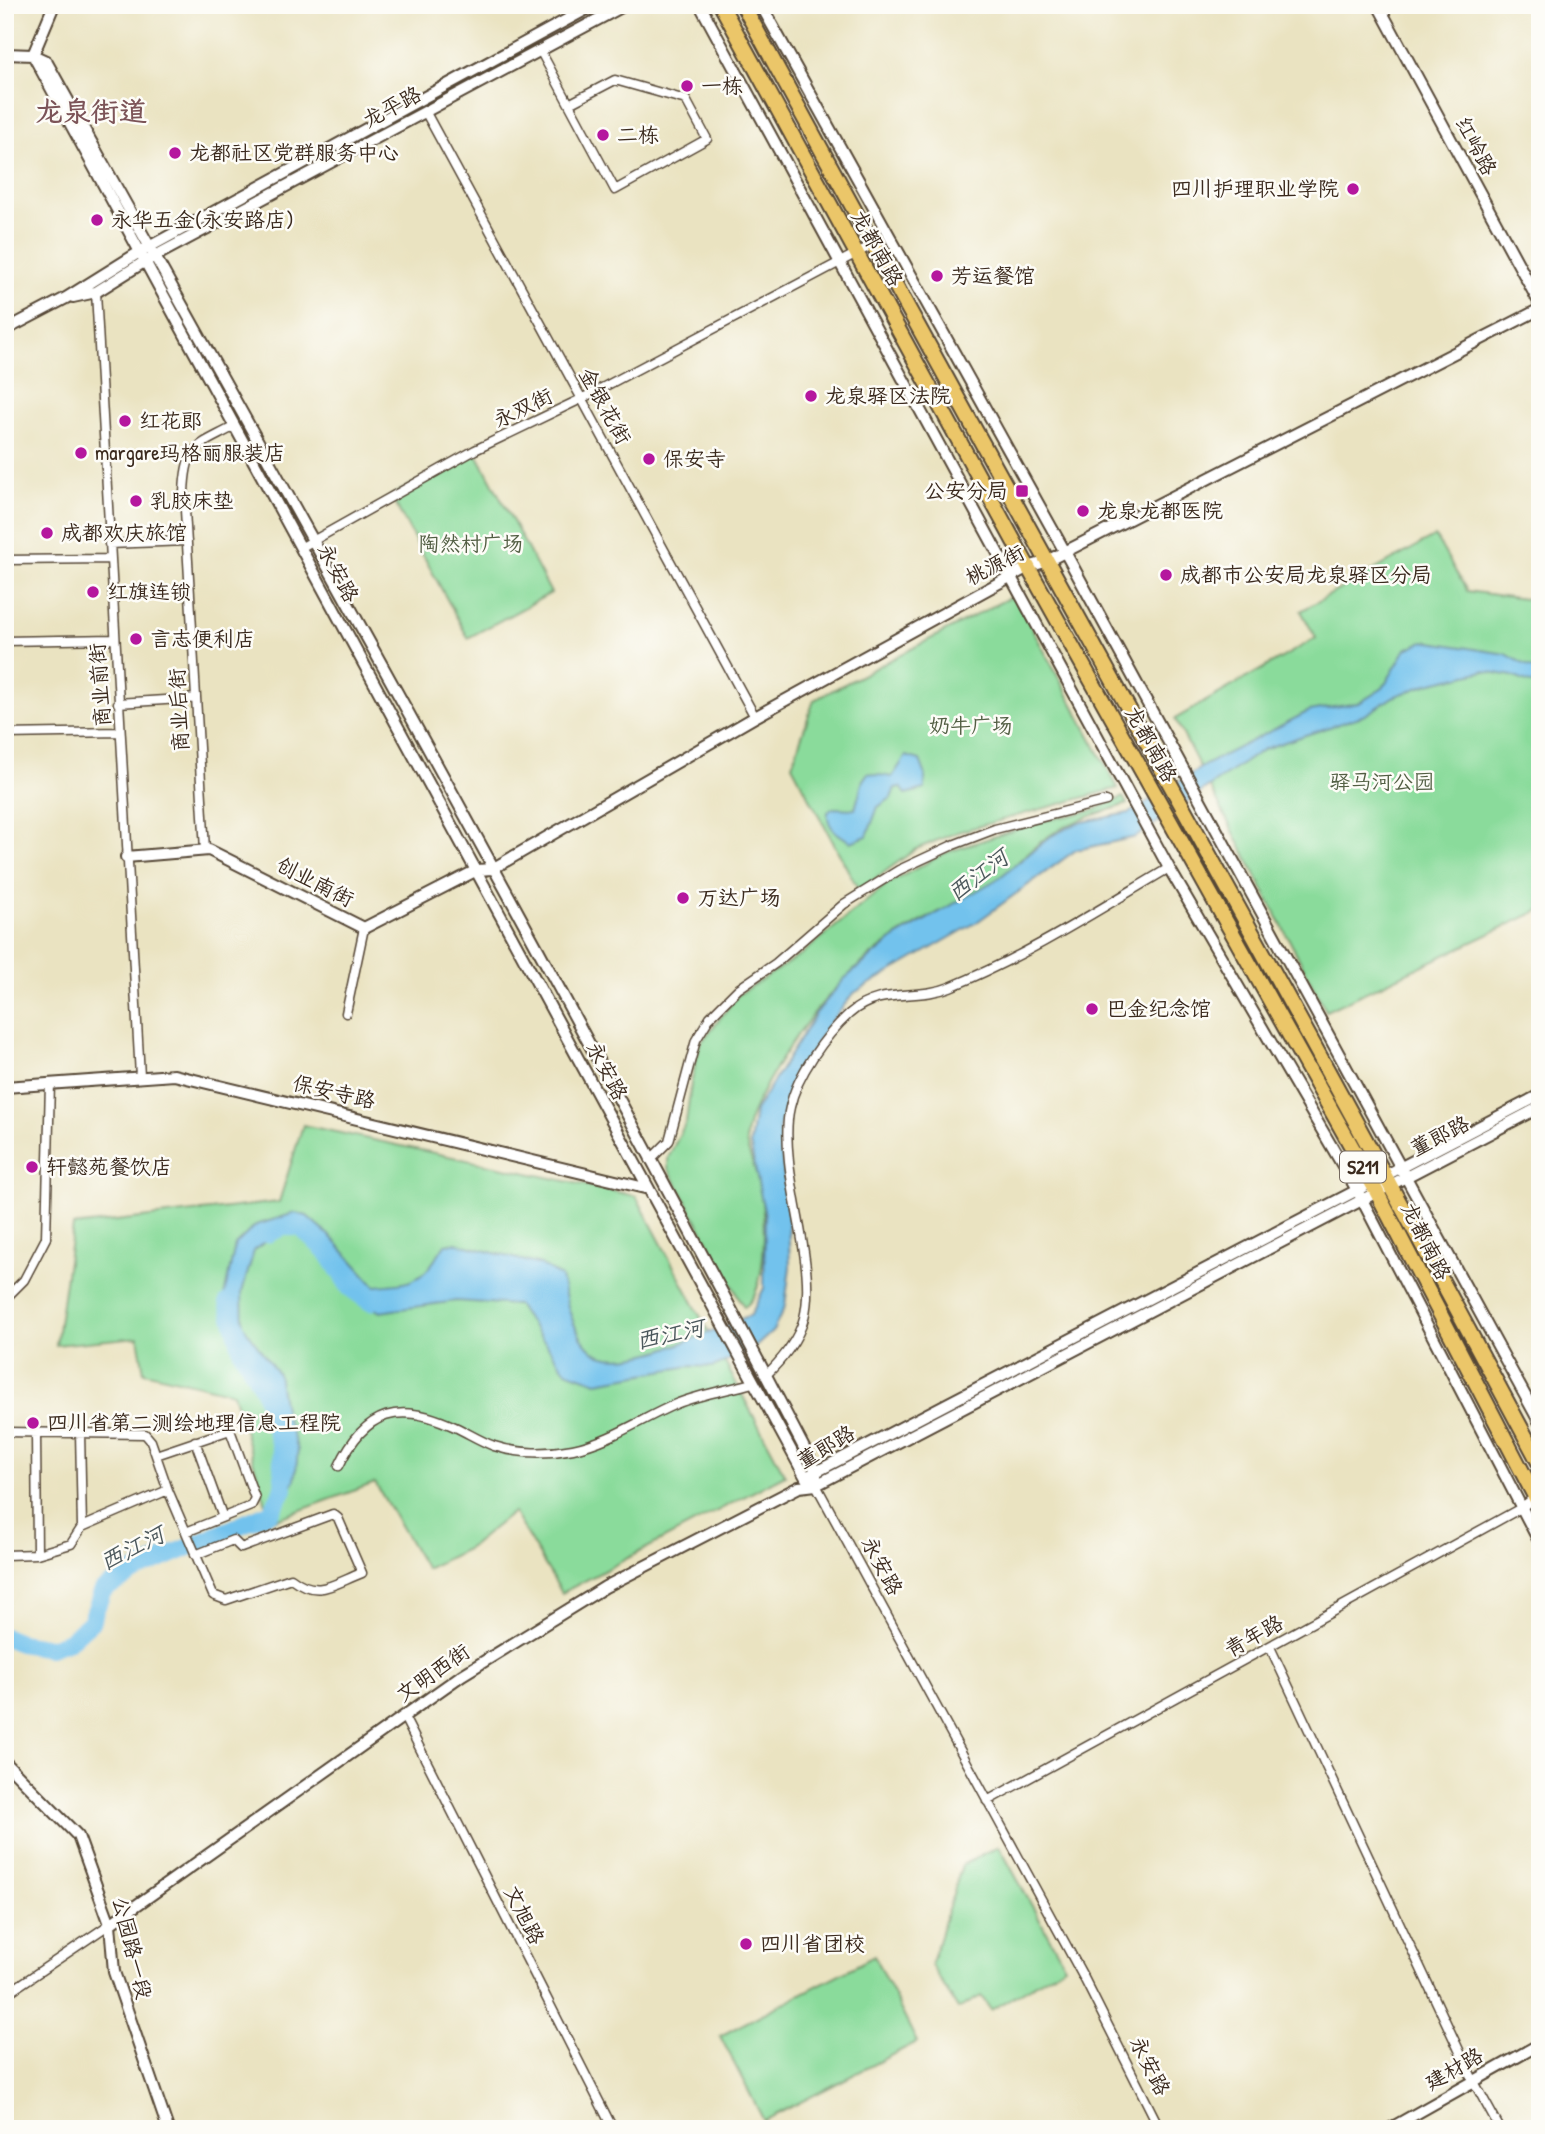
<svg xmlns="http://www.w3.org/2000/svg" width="1545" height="2134" viewBox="0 0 1545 2134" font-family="'Patrick Hand','LXGW WenKai TC',sans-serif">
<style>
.green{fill:#8adb9b;stroke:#62825c;stroke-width:2}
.water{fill:#72c2ed;stroke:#567686;stroke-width:2}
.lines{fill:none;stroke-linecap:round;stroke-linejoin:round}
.river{stroke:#72c2ed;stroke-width:18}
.minor-casing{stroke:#554636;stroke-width:11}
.tertiary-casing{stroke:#554636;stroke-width:14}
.primary-casing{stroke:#554636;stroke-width:18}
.minor{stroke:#fff;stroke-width:8}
.tertiary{stroke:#fff;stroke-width:10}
.primary{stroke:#ebc669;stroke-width:14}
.poi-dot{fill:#b5179e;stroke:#fdfcf7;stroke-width:2.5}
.labels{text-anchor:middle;stroke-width:5;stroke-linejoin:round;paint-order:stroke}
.shield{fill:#fdfcf7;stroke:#75695f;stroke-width:2}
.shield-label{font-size:19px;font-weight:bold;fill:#3b2a1e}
.poi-label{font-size:21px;fill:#3b2a1e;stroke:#fdfcf7;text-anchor:start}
.street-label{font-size:21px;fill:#3b2a1e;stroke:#fdfcf7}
.park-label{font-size:21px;fill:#535f44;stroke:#fdfcf7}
.water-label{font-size:23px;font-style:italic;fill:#4c585c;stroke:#fdfcf7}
.district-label{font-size:28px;font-weight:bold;fill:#7c5458;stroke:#fdfcf7}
</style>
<rect width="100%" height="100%" fill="#fdfcf7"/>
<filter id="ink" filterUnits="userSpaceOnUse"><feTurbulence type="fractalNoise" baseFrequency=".0143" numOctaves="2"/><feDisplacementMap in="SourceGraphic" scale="14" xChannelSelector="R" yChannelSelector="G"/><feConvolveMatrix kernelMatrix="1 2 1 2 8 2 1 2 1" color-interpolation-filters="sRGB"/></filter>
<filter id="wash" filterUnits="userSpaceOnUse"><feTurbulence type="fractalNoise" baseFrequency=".00686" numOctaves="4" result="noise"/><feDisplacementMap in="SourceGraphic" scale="28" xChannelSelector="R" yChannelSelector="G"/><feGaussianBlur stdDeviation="1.57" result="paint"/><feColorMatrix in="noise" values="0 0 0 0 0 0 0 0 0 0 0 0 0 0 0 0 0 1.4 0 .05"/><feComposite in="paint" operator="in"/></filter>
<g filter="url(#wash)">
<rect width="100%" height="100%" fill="#eae3c1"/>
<path class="green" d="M 475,450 L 551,593 L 468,638 L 391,496 Z
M 1435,536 L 1467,591 L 1524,599 L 1540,597 L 1540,910 L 1326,1011 L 1175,719 L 1316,638 L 1301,611 Z
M 1014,595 L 1118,788 L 958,832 L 916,849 L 859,891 L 792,765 L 814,700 Z
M 1123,797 L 1127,804 C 1101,813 1072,820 1049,836 C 1030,848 1015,868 996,880 C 963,901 926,917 894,938 C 836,978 786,1041 756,1105 C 751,1115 746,1128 746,1140 C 747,1153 754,1164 757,1176 C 766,1202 770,1293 744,1307 L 668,1168 L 668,1158 L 686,1122 L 691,1084 L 700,1044 L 738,995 L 802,954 L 887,884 L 945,853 L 1038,822 L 1095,810 Z
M 303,1125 L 636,1196 L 785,1475 L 562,1593 L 513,1512 L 469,1548 L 426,1569 L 375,1483 L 271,1521 L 233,1393 L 144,1372 L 138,1337 L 56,1345 L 73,1226 L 279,1202 Z
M 999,1846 L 1065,1966 L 991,2010 L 981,1996 L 958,2009 L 931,1965 L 962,1865 Z
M 874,1956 L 917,2042 L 764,2121 L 720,2036 Z"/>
<path class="water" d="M 1424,641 L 1506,654 L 1540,673 L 1540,687 L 1512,676 L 1484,671 L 1428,684 L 1393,697 L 1365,715 L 1264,749 L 1136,837 L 1076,850 L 977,922 L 854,993 L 828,1025 L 796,1076 L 779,1128 L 788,1215 L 790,1267 L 785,1306 L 773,1331 L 751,1351 L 713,1367 L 690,1366 L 597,1382 L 566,1371 L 517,1305 L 456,1301 L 380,1312 L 355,1296 L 336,1262 L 291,1225 L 273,1234 L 254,1251 L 242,1292 L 243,1325 L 278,1374 L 285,1415 L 298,1450 L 295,1480 L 285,1496 L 286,1454 L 273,1436 L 266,1398 L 223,1301 L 235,1245 L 256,1225 L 295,1213 L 307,1216 L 332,1238 L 375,1286 C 418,1283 422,1281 445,1244 L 456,1243 L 541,1265 L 561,1277 C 566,1301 573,1335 593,1351 C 625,1375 717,1328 751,1315 L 764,1288 L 765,1216 L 750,1144 L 755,1111 L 816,1013 L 844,979 L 896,937 L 999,878 L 1051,836 L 1077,823 L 1129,813 L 1205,765 L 1309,711 L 1359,703 L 1383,688 L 1406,649 Z
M 906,756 L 920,760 L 925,773 L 925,789 L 906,794 L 901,787 L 895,788 L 891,798 L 878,807 L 867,836 L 851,842 C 839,835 826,828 828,812 L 833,808 L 855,809 L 863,780 L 868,773 L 892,777 Z"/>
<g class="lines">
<path class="river" d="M 267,1234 L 283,1227 L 300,1227 L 328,1253 L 350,1288 L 370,1302
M 5,1637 L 20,1643 L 50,1648 L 69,1641 L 91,1622 L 103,1590 L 143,1567 L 271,1512 L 284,1489 L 281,1449 L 264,1390 L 242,1352 L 228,1302"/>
</g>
</g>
<g filter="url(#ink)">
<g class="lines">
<g class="minor-casing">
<path id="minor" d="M 540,50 L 569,104 L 615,80 L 686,100 L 707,139 L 615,190 L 569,104
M 425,111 L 755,717
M 96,292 L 140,1076
M 109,544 L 187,541
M 302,547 L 475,450 L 581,399 L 872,245
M 5,560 L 110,559
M 5,641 L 114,639
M 118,703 L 196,698
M 5,734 L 120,732
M 205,850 L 184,493 C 186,444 195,448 235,426
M 346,1013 L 364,928
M 650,1160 L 669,1141 L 696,1040 L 710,1017 L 738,989 L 776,963 L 844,904 L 899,870 L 953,845 L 995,829 L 1106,801
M 5,1299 L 24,1280 L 46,1238 L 50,1083
M 5,1305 L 6,1318
M 766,1375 C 781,1361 799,1339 804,1318 C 811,1291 805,1256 800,1228 C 794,1195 782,1140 790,1107 C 797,1075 825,1036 849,1014 C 881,986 916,1001 950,987 C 1027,956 1098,910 1169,868
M 5,1432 L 145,1434 L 151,1441 L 168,1490 L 213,1595 L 226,1600 L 291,1578 C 318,1599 333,1584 362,1573 L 338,1518 L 333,1514 L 241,1548 L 233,1540 L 195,1555
M 36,1432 L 37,1554
M 80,1432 L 82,1527
M 195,1441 L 222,1515
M 156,1455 L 230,1430 L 255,1498 L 251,1506 L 186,1532
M 339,1466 C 365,1410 400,1401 455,1427 C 468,1433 480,1441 494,1446 C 518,1454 548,1454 573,1449 C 611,1441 641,1419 676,1404 C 700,1394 728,1390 753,1383
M 816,1485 L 1084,1978 L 1160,2129
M 5,1555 L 37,1554 L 71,1544 L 82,1527 L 168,1490
M 1270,1647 L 1473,2080 L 1500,2129
M 404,1717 L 613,2129
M 987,1801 L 1521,1508 L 1535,1497
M 5,1995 L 110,1924"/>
</g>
<g class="tertiary-casing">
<path id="tertiary" d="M 700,5 L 1169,868 L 1357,1190 L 1540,1543
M 761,5 L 1065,552 L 1540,1423
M 1378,5 L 1540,304
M 5,54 L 33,55 L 46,61 C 307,529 569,996 816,1471 L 816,1485
M 33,55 L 806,1478 L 816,1485
M 33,55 L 54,5
M 73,297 L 96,292 L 144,262 L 625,5
M 5,330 L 66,298 L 138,253 L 594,5
M 126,857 L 209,850 L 364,928 L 477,870 L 492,869 L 755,717 L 1028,567 L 1045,562 L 1540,309
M 5,1087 L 174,1075 L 649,1189
M 810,1475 L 1540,1095
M 5,1762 L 78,1836 L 110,1924 L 114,1972 L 168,2129
M 110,1924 L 462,1675 L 605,1587 L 799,1487 L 816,1485 L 1540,1107
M 1389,2129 L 1540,2044"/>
</g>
<g class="primary-casing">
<path id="primary" d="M 721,5 L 1028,567 L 1372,1183 L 1540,1506
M 743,5 C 1006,493 1280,975 1540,1464"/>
</g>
<use href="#minor" class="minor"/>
<use href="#tertiary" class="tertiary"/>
<use href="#primary" class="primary"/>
</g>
</g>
<g class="poi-dot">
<circle cx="687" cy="86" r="7"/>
<circle cx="603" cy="135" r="7"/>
<circle cx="175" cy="153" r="7"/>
<circle cx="1353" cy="189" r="7"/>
<circle cx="97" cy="220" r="7"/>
<circle cx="937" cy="276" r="7"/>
<circle cx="811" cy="396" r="7"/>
<circle cx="125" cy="421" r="7"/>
<circle cx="81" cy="453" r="7"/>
<circle cx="649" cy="459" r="7"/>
<rect x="1015" y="484" width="14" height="14" rx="3.5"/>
<circle cx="136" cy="501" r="7"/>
<circle cx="1083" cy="511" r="7"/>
<circle cx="47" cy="533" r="7"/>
<circle cx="1166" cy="575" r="7"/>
<circle cx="93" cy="592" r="7"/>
<circle cx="136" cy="639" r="7"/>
<circle cx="683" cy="898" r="7"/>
<circle cx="1092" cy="1009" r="7"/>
<circle cx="32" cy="1167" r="7"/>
<circle cx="33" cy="1423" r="7"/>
<circle cx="746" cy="1944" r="7"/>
</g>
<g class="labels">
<rect class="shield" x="1340" y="1151.5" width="46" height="31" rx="5"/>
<g class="shield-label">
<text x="1363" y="1174">S211</text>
</g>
<g class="poi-label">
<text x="701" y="93">一栋</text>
<text x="617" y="142">二栋</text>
<text x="189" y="160">龙都社区党群服务中心</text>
<text x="1339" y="196" text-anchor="end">四川护理职业学院</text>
<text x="111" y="227">永华五金(永安路店)</text>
<text x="951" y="283">芳运餐馆</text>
<text x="825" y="403">龙泉驿区法院</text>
<text x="139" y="428">红花郎</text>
<text x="95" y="460">margare玛格丽服装店</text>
<text x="663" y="466">保安寺</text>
<text x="1008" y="498" text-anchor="end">公安分局</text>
<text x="150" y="508">乳胶床垫</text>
<text x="1097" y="518">龙泉龙都医院</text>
<text x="61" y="540">成都欢庆旅馆</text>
<text x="1180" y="582">成都市公安局龙泉驿区分局</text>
<text x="107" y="599">红旗连锁</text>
<text x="150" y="646">言志便利店</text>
<text x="697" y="905">万达广场</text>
<text x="1106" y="1016">巴金纪念馆</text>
<text x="46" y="1174">轩懿苑餐饮店</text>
<text x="47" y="1430">四川省第二测绘地理信息工程院</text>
<text x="760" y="1951">四川省团校</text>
</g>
<g class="street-label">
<text transform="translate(392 107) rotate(-28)" y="7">龙平路</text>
<text transform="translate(1476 146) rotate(62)" y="7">红岭路</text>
<text transform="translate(877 248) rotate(61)" y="7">龙都南路</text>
<text transform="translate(605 406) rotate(61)" y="7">金银花街</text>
<text transform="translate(523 408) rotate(-26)" y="7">永双街</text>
<text transform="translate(995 565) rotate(-27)" y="7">桃源街</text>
<text transform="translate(338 573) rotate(62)" y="7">永安路</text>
<text transform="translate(100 685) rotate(-94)" y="7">商业前街</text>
<text transform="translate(179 710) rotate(-93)" y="7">商业后街</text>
<text transform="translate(1151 744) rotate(61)" y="7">龙都南路</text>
<text transform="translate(315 882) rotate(27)" y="7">创业南街</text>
<text transform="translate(607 1071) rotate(62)" y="7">永安路</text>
<text transform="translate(334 1092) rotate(13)" y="7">保安寺路</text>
<text transform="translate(1440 1136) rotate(-27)" y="7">董郞路</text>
<text transform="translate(1426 1241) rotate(63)" y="7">龙都南路</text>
<text transform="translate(826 1447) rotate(-31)" y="7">董郞路</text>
<text transform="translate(882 1566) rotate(62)" y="7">永安路</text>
<text transform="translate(1254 1636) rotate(-29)" y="7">青年路</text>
<text transform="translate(433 1673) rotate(-35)" y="7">文明西街</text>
<text transform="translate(524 1915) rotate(63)" y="7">文旭路</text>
<text transform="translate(132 1948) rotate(76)" y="7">公园路一段</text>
<text transform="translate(1150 2066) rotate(63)" y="7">永安路</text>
<text transform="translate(1454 2069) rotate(-30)" y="7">建材路</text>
</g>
<g class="park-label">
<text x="471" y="551">陶然村广场</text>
<text x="971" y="733">奶牛广场</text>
<text x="1382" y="789">驿马河公园</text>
</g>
<g class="water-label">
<text transform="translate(978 875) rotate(-37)" y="8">西江河</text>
<text transform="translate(670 1334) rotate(-12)" y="8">西江河</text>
<text transform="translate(132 1548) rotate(-27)" y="8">西江河</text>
</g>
<g class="district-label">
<text x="91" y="121">龙泉街道</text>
</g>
</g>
<rect width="1545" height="2134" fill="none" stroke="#fdfcf7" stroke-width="28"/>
</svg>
